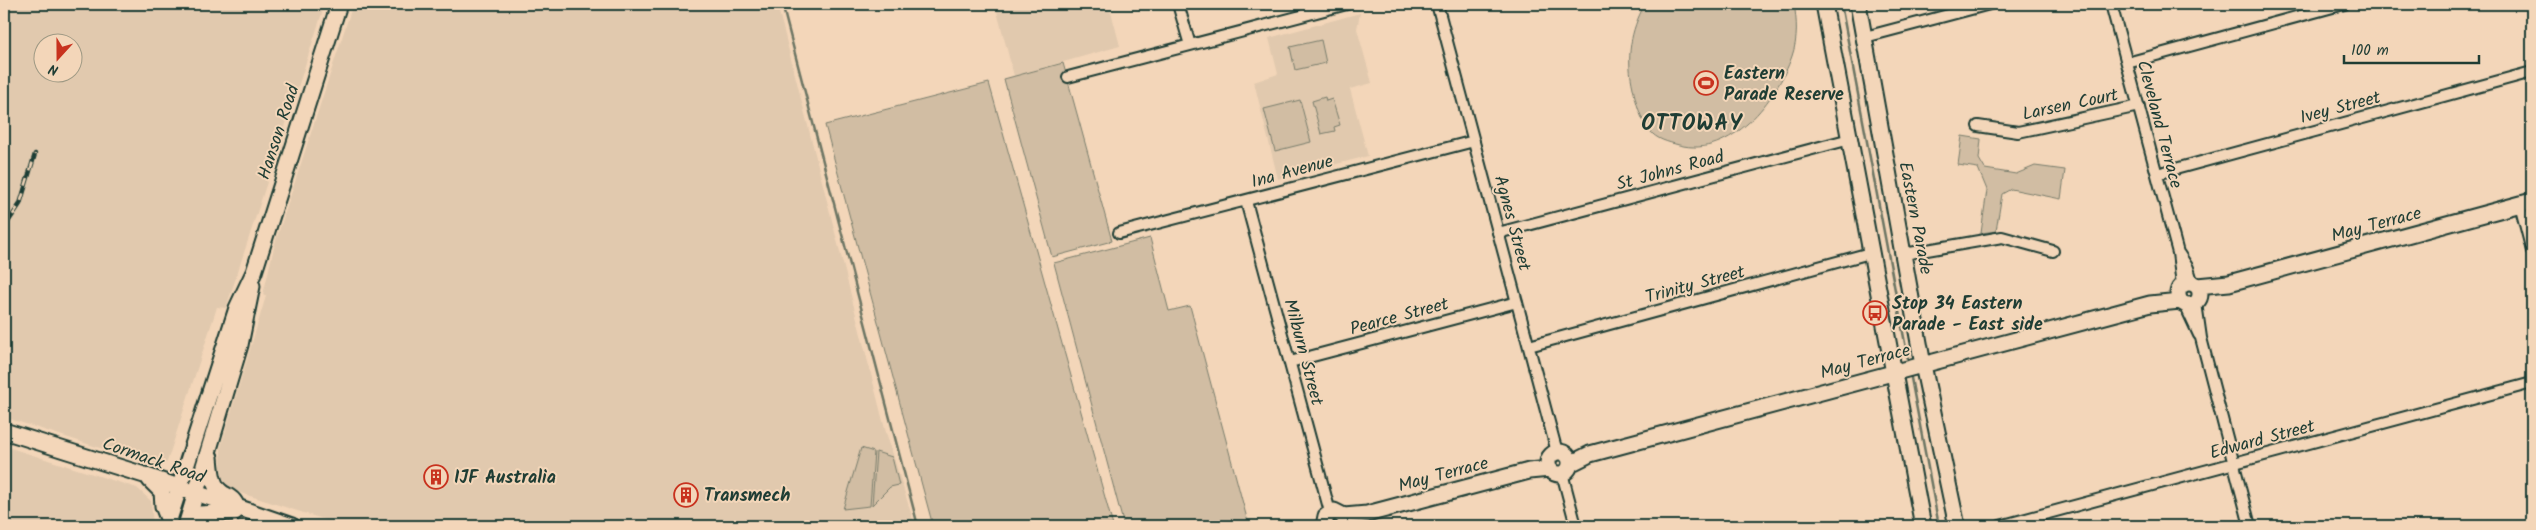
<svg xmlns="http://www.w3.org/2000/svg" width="2536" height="530" viewBox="0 0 2536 530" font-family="Kalam,sans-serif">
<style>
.built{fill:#e1c9ae;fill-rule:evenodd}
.green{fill:#d1bda3;stroke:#787d6c}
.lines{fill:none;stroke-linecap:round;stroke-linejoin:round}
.stream{stroke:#6c7564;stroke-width:2.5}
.street-casing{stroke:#1f3d34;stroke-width:14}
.secondary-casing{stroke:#1f3d34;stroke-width:19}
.street{stroke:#f3d6b9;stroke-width:10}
.secondary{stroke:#f3d6b9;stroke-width:15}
.rail-casing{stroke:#1f3d34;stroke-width:4.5}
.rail{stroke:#f3d6b9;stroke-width:2.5;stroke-dasharray:8;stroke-linecap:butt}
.labels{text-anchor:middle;stroke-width:4;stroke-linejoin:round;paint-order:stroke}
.poi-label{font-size:18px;font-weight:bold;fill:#1f3d34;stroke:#f3d6b9;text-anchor:start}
.street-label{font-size:18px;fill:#1f3d34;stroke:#f3d6b9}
.district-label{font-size:22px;font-weight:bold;letter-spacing:1px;fill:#1f3d34;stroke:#f3d6b9}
</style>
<rect width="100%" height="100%" fill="#f3d6b9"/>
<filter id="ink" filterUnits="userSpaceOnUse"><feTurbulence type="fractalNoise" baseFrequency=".02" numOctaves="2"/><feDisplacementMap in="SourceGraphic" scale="10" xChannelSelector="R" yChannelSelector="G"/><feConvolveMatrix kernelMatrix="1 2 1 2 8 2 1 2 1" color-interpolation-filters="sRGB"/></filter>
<g filter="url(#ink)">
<path class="built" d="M 4,4 L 325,4 L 226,308 L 217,307 L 167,462 L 159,467 L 4,417 ZM 72,42 L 72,72 L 42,72 L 42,42 Z
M 353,4 L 777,4 L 885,429 L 915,526 L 345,526 L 231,490 L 224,483 L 221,469 L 221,446 L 266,296 L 263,295 L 275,243 Z
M 995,4 L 1109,4 L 1120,46 L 1014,76 Z
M 1360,13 L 1357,29 L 1372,83 L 1350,89 L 1368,156 L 1278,179 L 1254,82 L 1278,74 L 1269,38 Z
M 4,446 L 137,488 L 151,501 L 153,526 L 4,526 Z"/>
<path class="green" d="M 1645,4 L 1794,4 C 1797,21 1798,39 1792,56 C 1777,99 1731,159 1679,145 C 1668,142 1657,140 1649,130 C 1640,118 1636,102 1633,88 C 1626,58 1630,31 1645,4 Z
M 1321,40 L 1326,63 L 1295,70 L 1290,47 Z
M 1063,63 L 1112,241 L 1052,257 L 1004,79 Z
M 989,83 L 1113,526 L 933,526 L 825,125 Z
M 1325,97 L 1326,101 L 1332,99 L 1340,125 L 1334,127 L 1335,131 L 1321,134 L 1312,101 Z
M 1300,100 L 1311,142 L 1275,151 L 1264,109 Z
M 1962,136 L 1981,139 L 1979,159 L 1985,169 L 2016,174 L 2035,166 L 2065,170 L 2061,199 L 2011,189 L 2002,194 L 1996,231 L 1981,233 L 1987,190 L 1978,168 L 1958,165 Z
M 1150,238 L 1169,311 L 1190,306 L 1249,526 L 1124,526 L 1054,263 Z
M 861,448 L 874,452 L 870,506 L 843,509 Z
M 876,452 L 892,457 L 899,485 L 890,487 L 872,505 Z"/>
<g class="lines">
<path class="stream" d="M 782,4 L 918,526
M 1841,4 L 1908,359
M 1911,378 L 1939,526"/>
<g class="street-casing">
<path id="street" d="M 1178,4 L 1190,45
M 1304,4 L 1307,14
M 1437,4 L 1557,452
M 2111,4 L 2178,253 L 2182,285
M 1865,37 L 1990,4
M 2127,63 L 2344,4
M 1068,77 L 1347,4
M 1978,126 L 2018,132 L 2139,106
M 2157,174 L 2532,72
M 1246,201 L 1330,512
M 2520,205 L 2532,251
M 1119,233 L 1474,141
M 1498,233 L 1850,139
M 1904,254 L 2002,237 L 2053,251
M 2179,254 L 2188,268 L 2193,284
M 2196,303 L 2201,338 L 2250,526
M 2185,305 L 2199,335
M 1529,346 L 1870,253
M 1290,362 L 1517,302
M 1562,473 L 1576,526
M 2000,526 L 2532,383"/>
</g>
<g class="secondary-casing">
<path id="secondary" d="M 1824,4 L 1923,526
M 1858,4 L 1923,365 L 1957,526
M2178 294a11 11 0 1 1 22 0a11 11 0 1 1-22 0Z
M 2197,286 L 2229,283 L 2532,201
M 4,431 L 144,475 L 292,526
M1548 463a11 11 0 1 1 22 0a11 11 0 1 1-22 0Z
M 210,457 C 211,467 211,484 220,491 C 225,496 231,496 235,503
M 1570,464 L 1590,454 L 2150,304 L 2180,301
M 150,480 L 162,492 L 163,506 L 169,521
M 1344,516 L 1367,514 L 1529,471 L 1550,469
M 189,518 L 200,514 L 235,512
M 167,526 L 237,308 L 254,272 L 339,4
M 186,526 L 240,345 L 252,286
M 1324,526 L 1326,516 L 1334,511 L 1344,516 L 1346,525"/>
</g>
<use href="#street" class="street"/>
<use href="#secondary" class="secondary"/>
<g class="rail-casing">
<path id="rail" d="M 4,228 L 20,204 L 35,154"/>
</g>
<use href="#rail" class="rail"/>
</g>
</g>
<defs>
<g id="stadium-ring" transform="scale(1.25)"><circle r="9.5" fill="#f3d6b9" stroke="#c8321e" stroke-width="1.5"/><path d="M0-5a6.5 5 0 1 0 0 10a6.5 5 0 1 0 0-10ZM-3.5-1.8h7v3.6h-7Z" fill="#c8321e"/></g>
<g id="bus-ring" transform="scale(1.25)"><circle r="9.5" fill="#f3d6b9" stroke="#c8321e" stroke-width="1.5"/><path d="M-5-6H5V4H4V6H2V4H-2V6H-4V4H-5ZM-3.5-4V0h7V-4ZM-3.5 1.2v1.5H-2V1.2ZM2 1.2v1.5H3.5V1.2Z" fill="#c8321e"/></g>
<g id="building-ring" transform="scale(1.25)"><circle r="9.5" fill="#f3d6b9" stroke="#c8321e" stroke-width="1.5"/><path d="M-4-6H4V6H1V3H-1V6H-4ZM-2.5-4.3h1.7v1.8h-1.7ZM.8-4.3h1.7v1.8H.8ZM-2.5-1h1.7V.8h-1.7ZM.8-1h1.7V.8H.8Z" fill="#c8321e"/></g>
</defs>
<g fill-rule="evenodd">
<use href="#stadium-ring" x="1706" y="83"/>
<use href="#bus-ring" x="1875" y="313"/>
<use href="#building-ring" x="436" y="477"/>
<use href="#building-ring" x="686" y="495"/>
</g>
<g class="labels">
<g class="poi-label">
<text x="1724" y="79">Eastern<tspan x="1724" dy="21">Parade Reserve</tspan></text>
<text x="1892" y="309">Stop 34 Eastern<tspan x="1892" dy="21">Parade - East side</tspan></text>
<text x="454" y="483">IJF Australia</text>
<text x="704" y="501">Transmech</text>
</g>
<g class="street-label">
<text transform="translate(2070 104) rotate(-12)" y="6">Larsen Court</text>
<text transform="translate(2340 107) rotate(-15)" y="6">Ivey Street</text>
<text transform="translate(2160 124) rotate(75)" y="6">Cleveland Terrace</text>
<text transform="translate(278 132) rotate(-72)" y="6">Hanson Road</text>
<text transform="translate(1670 170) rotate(-15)" y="6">St Johns Road</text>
<text transform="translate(1292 171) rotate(-15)" y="6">Ina Avenue</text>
<text transform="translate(1916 218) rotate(79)" y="6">Eastern Parade</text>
<text transform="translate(1513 223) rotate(75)" y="6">Agnes Street</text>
<text transform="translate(2376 224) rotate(-15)" y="6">May Terrace</text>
<text transform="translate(1695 284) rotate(-15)" y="6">Trinity Street</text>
<text transform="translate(1399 316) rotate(-15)" y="6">Pearce Street</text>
<text transform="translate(1304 352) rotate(75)" y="6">Milburn Street</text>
<text transform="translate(1865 361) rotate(-15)" y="6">May Terrace</text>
<text transform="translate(2262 439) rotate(-15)" y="6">Edward Street</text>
<text transform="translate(154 460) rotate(19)" y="6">Cormack Road</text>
<text transform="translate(1443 474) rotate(-15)" y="6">May Terrace</text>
</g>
<g class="district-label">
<text x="1692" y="130">OTTOWAY</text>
</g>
</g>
<rect width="2536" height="530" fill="none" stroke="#f3d6b9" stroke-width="20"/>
<rect x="10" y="10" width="2516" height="510" fill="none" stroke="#1f3d34" stroke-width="2" filter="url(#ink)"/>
<g transform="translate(58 58) rotate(201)"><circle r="24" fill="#f3d6b9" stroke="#9e9984"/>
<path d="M0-4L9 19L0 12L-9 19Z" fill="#c8321e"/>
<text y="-8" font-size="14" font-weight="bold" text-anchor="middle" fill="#1f3d34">N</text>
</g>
<path d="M2344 55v8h135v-8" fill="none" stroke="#1f3d34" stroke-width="2.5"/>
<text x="2351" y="55" font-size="15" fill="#1f3d34" stroke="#f3d6b9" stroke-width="4" paint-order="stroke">100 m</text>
</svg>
